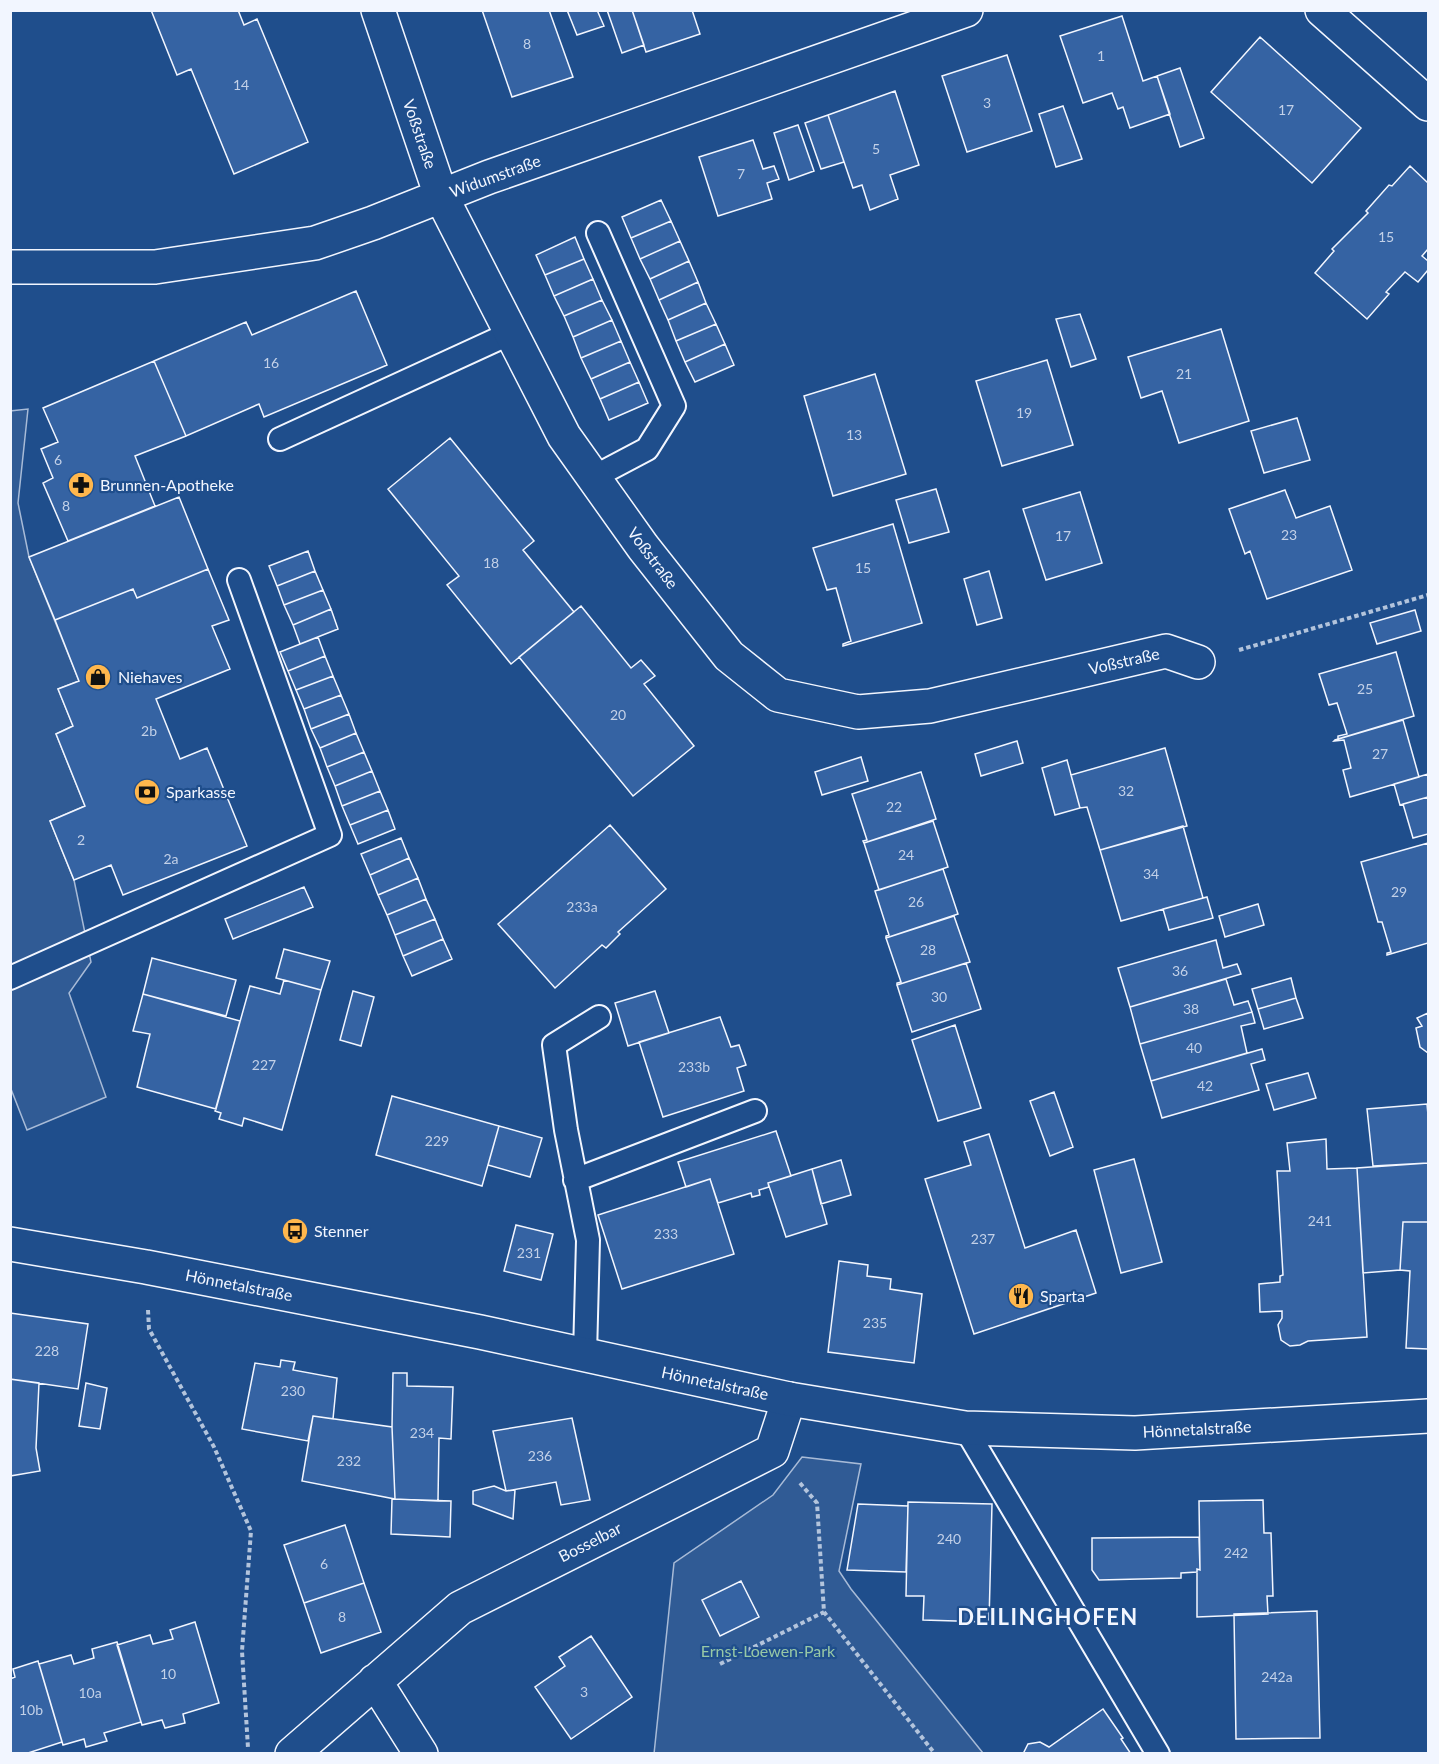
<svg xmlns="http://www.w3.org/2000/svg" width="1439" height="1764" viewBox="0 0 1439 1764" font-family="Lato,sans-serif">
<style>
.built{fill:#305b95;stroke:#a8bbd7;stroke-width:1.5}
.building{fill:#3563a3;stroke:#f2f6ff;stroke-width:1.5}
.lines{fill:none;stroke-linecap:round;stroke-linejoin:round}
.lane-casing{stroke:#f2f6ff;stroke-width:26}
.street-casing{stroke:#f2f6ff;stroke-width:36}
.secondary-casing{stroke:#f2f6ff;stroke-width:36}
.path{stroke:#b3c4dc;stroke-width:4;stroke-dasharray:4.5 3;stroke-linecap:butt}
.lane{stroke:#1f4e8c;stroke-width:22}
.street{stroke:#1f4e8c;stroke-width:33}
.secondary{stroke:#1f4e8c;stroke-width:33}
.labels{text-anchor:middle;stroke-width:4.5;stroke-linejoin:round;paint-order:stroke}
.number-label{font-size:14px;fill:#c3d1e8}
.street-label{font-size:16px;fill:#f2f6ff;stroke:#1f4e8c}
.poi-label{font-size:16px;fill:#f2f6ff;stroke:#1f4e8c;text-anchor:start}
.park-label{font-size:16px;fill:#97c8a6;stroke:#1f4e8c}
.district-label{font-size:22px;font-weight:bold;letter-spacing:1.5px;fill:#f2f6ff;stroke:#1f4e8c}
</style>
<rect width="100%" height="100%" fill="#1f4e8c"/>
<path class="built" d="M 28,409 L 18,503 L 29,557 L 79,681 L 58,689 L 73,726 L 56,734 L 85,806 L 50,821 L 74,880 L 91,962 L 69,993 L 106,1097 L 27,1130 L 11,1089 L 10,411 Z
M 802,1457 L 861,1464 L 839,1571 L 851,1589 L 983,1753 L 654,1754 L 674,1563 L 773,1495 Z"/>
<path class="building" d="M 151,10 L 238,10 L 244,25 L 257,19 L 308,142 L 234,174 L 191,69 L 177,75 Z
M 482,10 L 549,10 L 573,77 L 512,97 Z
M 567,10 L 597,10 L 604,26 L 577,35 Z
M 607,10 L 632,10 L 644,45 L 622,53 Z
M 632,10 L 692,10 L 700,34 L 646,52 Z
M 1122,16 L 1143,81 L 1157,76 L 1170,114 L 1130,128 L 1123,107 L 1118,109 L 1112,93 L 1083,103 L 1060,36 Z
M 1260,37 L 1361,128 L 1312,183 L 1211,92 Z
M 1007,55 L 1032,131 L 967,152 L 942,76 Z
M 1180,68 L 1204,138 L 1180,147 L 1157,76 Z
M 895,91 L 919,165 L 890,175 L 898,199 L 870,210 L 862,185 L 853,188 L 828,115 Z
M 1063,106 L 1082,159 L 1056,167 L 1039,114 Z
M 828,115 L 844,162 L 821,169 L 805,123 Z
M 798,125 L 814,171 L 789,180 L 774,133 Z
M 753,140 L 763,169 L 774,166 L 779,179 L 767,183 L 772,199 L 718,216 L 699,157 Z
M 1410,166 L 1428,183 L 1428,249 L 1422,256 L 1428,261 L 1428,270 L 1418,282 L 1405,272 L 1386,292 L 1389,294 L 1367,319 L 1315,273 L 1334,251 L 1332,249 L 1368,213 L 1366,211 L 1389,185 L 1392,186 Z
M 661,200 L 671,221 L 631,238 L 622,217 Z
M 671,221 L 680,241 L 640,259 L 631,238 Z
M 575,237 L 584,259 L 545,275 L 536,255 Z
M 680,241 L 689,261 L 650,279 L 640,259 Z
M 584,259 L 593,279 L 554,296 L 545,275 Z
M 689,261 L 698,282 L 659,300 L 650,279 Z
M 593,279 L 602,300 L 564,316 L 554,296 Z
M 698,282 L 706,303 L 668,320 L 659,300 Z
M 356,291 L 387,365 L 264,417 L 259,404 L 186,436 L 154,361 L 246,322 L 252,335 Z
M 602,300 L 612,320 L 573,337 L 564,316 Z
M 706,303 L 716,324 L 676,341 L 668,320 Z
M 1080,314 L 1096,359 L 1071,367 L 1056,319 Z
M 612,320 L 621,341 L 581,358 L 573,337 Z
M 716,324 L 725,344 L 685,362 L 676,341 Z
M 1221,329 L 1249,421 L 1179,443 L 1162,391 L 1141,398 L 1128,357 Z
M 621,341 L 630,362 L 591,379 L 581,358 Z
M 725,344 L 734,365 L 695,382 L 685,362 Z
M 1047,360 L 1073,445 L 1002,466 L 976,381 Z
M 154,361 L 186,436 L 135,456 L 155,506 L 68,541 L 43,483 L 53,478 L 41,449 L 58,442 L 43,408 Z
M 630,362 L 639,382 L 600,399 L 591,379 Z
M 875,374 L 906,474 L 833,496 L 804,396 Z
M 639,382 L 648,403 L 609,420 L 600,399 Z
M 1297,418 L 1310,460 L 1264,473 L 1251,431 Z
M 450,438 L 534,541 L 523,550 L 574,612 L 511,664 L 447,585 L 459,576 L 388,489 Z
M 936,489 L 949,532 L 909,543 L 896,500 Z
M 1285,490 L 1296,518 L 1330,506 L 1352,570 L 1267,599 L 1250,551 L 1245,554 L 1229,509 Z
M 1080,492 L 1102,563 L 1046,580 L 1023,509 Z
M 179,497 L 208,569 L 137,598 L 133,589 L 55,620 L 29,557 Z
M 893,524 L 922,623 L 843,646 L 843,644 L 851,641 L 836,588 L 827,590 L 813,548 Z
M 308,551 L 315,571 L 277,586 L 269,566 Z
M 208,569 L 229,620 L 212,626 L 230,669 L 156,699 L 180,759 L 207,748 L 247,846 L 123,895 L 111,865 L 74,880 L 50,821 L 85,806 L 56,734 L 73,726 L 58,689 L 79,681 L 55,620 L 133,589 L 137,598 Z
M 315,571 L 323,590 L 284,605 L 277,586 Z
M 989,571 L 1002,618 L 977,625 L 964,579 Z
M 323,590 L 331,609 L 293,625 L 284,605 Z
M 581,606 L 631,668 L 641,660 L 655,676 L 644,684 L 694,746 L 633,796 L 519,657 Z
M 331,609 L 338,629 L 300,644 L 293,625 Z
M 1415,610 L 1421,631 L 1377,644 L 1370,623 Z
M 318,637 L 325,656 L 288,671 L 280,652 Z
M 1396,652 L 1414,716 L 1338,739 L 1338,736 L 1347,734 L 1337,703 L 1329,705 L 1319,674 Z
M 325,656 L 333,676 L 296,690 L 288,671 Z
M 333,676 L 341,695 L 304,709 L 296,690 Z
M 341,695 L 349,714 L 311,729 L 304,709 Z
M 349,714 L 356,733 L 320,748 L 311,729 Z
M 1403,720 L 1419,777 L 1350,797 L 1343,770 L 1351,768 L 1344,740 L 1334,741 L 1335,740 Z
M 356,733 L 364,752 L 327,767 L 320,748 Z
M 1017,741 L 1023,763 L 981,776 L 975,754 Z
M 1165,748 L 1187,826 L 1100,850 L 1087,807 L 1080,808 L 1071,775 Z
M 364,752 L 372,771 L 335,786 L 327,767 Z
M 861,757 L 868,781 L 822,795 L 815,772 Z
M 1067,760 L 1080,808 L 1055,815 L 1042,768 Z
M 372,771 L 380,791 L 342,806 L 335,786 Z
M 921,772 L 936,819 L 864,843 L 863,841 L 867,840 L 852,794 Z
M 1428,774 L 1428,797 L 1400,805 L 1394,784 Z
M 380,791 L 388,810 L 350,825 L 342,806 Z
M 1428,797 L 1428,834 L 1413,838 L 1403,804 Z
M 388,810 L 395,829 L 358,844 L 350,825 Z
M 933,821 L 948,867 L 879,890 L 864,843 Z
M 610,825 L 666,889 L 618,932 L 620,934 L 606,948 L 602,945 L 555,988 L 498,924 Z
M 1183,826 L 1203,898 L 1121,921 L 1100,850 Z
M 401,838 L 409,858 L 370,875 L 361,854 Z
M 1428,843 L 1428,943 L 1387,955 L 1387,953 L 1391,952 L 1382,922 L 1378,922 L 1361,862 Z
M 409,858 L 418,878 L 378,895 L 370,875 Z
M 943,869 L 958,914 L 886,938 L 886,936 L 889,935 L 875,891 Z
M 418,878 L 426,899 L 387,915 L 378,895 Z
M 304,887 L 313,907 L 233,939 L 225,919 Z
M 1207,897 L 1213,918 L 1169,930 L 1163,909 Z
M 426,899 L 435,919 L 395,935 L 387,915 Z
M 1258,904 L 1264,925 L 1225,937 L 1219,916 Z
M 954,916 L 970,962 L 897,985 L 897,983 L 901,982 L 886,938 Z
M 435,919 L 443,939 L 403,956 L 395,935 Z
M 443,939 L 452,959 L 412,976 L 403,956 Z
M 1216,940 L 1223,968 L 1237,964 L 1241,974 L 1130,1007 L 1118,968 Z
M 284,949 L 330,961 L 321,990 L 276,978 Z
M 152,958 L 236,980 L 226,1016 L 143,994 Z
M 966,963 L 981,1009 L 912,1032 L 897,985 Z
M 1291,978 L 1296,998 L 1258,1009 L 1252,989 Z
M 1226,979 L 1234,1005 L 1248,1001 L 1252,1012 L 1140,1044 L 1130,1007 Z
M 284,980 L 321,990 L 282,1130 L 244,1118 L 242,1126 L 219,1119 L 221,1113 L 215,1111 L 250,986 L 280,994 Z
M 353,991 L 374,997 L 361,1046 L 340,1040 Z
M 655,991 L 669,1033 L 628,1046 L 615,1003 Z
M 143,994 L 240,1021 L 216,1109 L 137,1087 L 150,1034 L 133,1031 Z
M 1296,998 L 1303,1018 L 1264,1029 L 1258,1009 Z
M 1252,1012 L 1255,1023 L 1241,1026 L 1247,1053 L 1151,1081 L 1140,1044 Z
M 1428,1013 L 1428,1053 L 1420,1047 L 1416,1028 L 1422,1026 L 1417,1018 Z
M 720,1017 L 731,1047 L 739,1045 L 746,1065 L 737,1068 L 744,1091 L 663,1117 L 639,1042 Z
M 955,1025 L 981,1108 L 938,1121 L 912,1040 Z
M 1262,1049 L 1265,1060 L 1251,1064 L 1259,1090 L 1162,1118 L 1151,1081 Z
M 1308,1073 L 1316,1098 L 1274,1110 L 1266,1084 Z
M 1054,1092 L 1073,1147 L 1050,1156 L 1030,1101 Z
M 392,1096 L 499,1126 L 482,1186 L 376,1155 Z
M 1427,1104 L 1428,1115 L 1428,1163 L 1373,1166 L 1367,1109 Z
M 499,1126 L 542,1138 L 530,1177 L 488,1165 Z
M 776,1131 L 791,1176 L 768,1183 L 769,1187 L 759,1190 L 760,1195 L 752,1197 L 751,1193 L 718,1203 L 710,1179 L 686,1187 L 678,1162 Z
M 989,1134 L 1025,1248 L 1076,1230 L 1096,1293 L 974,1334 L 925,1179 L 971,1165 L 964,1142 Z
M 1326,1139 L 1327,1169 L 1357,1168 L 1367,1337 L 1308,1341 L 1300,1345 L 1290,1346 L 1281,1340 L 1278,1325 L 1282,1318 L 1282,1311 L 1260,1312 L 1259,1284 L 1280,1282 L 1280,1276 L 1283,1275 L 1277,1171 L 1290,1171 L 1287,1143 Z
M 1134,1159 L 1162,1262 L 1121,1273 L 1094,1170 Z
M 841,1160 L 851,1195 L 821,1204 L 812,1169 Z
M 1428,1163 L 1428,1222 L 1403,1222 L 1400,1270 L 1363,1273 L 1357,1168 Z
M 812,1169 L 827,1224 L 786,1237 L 768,1183 Z
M 710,1179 L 734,1254 L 622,1289 L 598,1215 Z
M 1403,1222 L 1428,1222 L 1428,1349 L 1406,1348 L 1410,1271 L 1400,1270 Z
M 516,1225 L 553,1234 L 541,1280 L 504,1271 Z
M 839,1261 L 868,1265 L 867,1276 L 891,1279 L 890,1289 L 922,1294 L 914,1363 L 828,1352 Z
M 10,1313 L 88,1324 L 78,1389 L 10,1379 Z
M 281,1360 L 295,1362 L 293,1370 L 337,1378 L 333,1419 L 313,1416 L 308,1441 L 242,1429 L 255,1363 L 280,1367 Z
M 393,1373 L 407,1373 L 407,1386 L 453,1387 L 451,1439 L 439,1438 L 438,1501 L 395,1499 L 392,1427 Z
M 10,1379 L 39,1383 L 36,1448 L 40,1471 L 10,1476 Z
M 86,1383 L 107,1388 L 100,1429 L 79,1426 Z
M 313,1416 L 392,1427 L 395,1499 L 302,1481 Z
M 572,1418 L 590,1500 L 561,1505 L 556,1482 L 506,1491 L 493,1431 Z
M 494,1486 L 506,1491 L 515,1490 L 513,1519 L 473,1504 L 473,1491 Z
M 392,1499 L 451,1501 L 450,1537 L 391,1534 Z
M 1263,1500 L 1264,1533 L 1271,1533 L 1273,1596 L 1267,1596 L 1268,1614 L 1197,1617 L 1197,1569 L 1200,1570 L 1199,1501 Z
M 908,1502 L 992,1504 L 989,1622 L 923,1620 L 924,1596 L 906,1596 Z
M 858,1504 L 908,1506 L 906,1572 L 847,1570 Z
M 345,1525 L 364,1583 L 304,1603 L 284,1545 Z
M 1199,1537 L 1200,1570 L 1197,1569 L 1197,1572 L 1181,1573 L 1181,1578 L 1099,1580 L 1092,1570 L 1092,1538 Z
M 741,1581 L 759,1617 L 720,1636 L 702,1600 Z
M 364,1583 L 381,1632 L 321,1653 L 304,1603 Z
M 1317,1611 L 1320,1738 L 1236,1739 L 1234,1614 Z
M 195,1622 L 219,1703 L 183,1714 L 185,1723 L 165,1728 L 162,1720 L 142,1725 L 117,1645 L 150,1635 L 153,1644 L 173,1639 L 170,1630 Z
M 591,1636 L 632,1697 L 571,1739 L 535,1687 L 565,1666 L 559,1657 Z
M 117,1642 L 141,1722 L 104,1733 L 107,1741 L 86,1747 L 84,1739 L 63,1745 L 39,1664 L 71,1655 L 74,1664 L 94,1658 L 92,1649 Z
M 38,1661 L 62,1742 L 25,1754 L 10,1754 L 10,1679 L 15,1677 L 13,1669 Z
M 1103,1709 L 1123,1738 L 1121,1739 L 1131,1754 L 1023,1754 L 1028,1744 L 1040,1742 L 1049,1747 Z"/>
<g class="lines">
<g class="lane-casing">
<path id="lane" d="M 280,439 L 511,333
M 594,477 L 647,449 L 674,406 L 598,233
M 10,978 L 330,835 L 239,580
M 575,1180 L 755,1111
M 585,1355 L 588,1240 L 566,1130 L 554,1045 L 599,1017
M 965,1428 L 1158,1754"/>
</g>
<g class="street-casing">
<path id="street" d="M 378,10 L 441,196 L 564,436 L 643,547 L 729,656 L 778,695 L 858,712 L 930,706 L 1166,651 L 1198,662
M 1322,10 L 1428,104
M 10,267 L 155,267 L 315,243 L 373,223 L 489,177 L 966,10
M 375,1681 L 421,1754
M 292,1754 L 460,1608 L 772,1451 L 789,1399"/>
</g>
<g class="secondary-casing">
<path id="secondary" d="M 10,1244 L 146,1267 L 480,1332 L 789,1399 L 965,1428 L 1135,1433 L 1428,1416"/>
</g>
<path class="path" d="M 1239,650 L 1428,595
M 148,1310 L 149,1329 L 214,1447 L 251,1531 L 242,1651 L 248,1748
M 800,1483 L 817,1503 L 824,1612 L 935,1754
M 720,1664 L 824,1612"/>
<use href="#lane" class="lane"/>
<use href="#street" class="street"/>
<use href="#secondary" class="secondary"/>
</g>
<defs>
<g id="pharmacy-disc" transform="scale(1.35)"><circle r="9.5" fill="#ffb74d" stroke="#1f4e8c"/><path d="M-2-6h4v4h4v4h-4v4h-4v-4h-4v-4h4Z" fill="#111"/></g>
<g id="shop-disc" transform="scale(1.35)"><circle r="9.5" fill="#ffb74d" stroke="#1f4e8c"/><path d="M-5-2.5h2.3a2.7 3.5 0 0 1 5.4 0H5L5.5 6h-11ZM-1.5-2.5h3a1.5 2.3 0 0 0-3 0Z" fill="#111"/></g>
<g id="bank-disc" transform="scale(1.35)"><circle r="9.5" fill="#ffb74d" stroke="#1f4e8c"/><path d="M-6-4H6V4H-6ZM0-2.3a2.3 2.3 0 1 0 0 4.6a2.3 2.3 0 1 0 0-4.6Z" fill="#111"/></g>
<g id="bus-disc" transform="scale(1.35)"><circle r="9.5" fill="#ffb74d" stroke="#1f4e8c"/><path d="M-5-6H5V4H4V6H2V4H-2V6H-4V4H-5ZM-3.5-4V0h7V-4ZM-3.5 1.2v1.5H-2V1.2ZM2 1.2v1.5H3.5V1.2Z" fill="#111"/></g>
<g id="restaurant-disc" transform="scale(1.35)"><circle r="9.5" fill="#ffb74d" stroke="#1f4e8c"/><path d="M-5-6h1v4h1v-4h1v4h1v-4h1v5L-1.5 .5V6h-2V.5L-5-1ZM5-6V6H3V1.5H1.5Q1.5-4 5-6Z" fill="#111"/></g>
</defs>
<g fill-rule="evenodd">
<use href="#pharmacy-disc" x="81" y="485"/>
<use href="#shop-disc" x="98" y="677"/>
<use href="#bank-disc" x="147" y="792"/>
<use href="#bus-disc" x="295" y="1231"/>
<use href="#restaurant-disc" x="1021" y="1296"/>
</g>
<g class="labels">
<g class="number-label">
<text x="527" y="49">8</text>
<text x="1101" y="61">1</text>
<text x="241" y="90">14</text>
<text x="987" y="108">3</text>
<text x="1286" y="115">17</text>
<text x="876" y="154">5</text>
<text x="741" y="179">7</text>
<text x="1386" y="242">15</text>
<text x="271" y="368">16</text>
<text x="1184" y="379">21</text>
<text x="1024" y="418">19</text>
<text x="854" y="440">13</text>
<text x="58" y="465">6</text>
<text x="66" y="511">8</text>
<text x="1289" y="540">23</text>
<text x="1063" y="541">17</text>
<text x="491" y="568">18</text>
<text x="863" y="573">15</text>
<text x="1365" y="694">25</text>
<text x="618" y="720">20</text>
<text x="149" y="736">2b</text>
<text x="1380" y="759">27</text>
<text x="1126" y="796">32</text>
<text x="894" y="812">22</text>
<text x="81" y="845">2</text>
<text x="906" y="860">24</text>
<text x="171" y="864">2a</text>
<text x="1151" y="879">34</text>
<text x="1399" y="897">29</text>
<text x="916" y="907">26</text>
<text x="582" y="912">233a</text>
<text x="928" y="955">28</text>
<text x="1180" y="976">36</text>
<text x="939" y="1002">30</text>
<text x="1191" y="1014">38</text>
<text x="1194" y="1053">40</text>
<text x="264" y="1070">227</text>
<text x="694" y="1072">233b</text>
<text x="1205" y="1091">42</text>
<text x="437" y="1146">229</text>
<text x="1320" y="1226">241</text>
<text x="666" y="1239">233</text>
<text x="983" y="1244">237</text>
<text x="529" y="1258">231</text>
<text x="875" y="1328">235</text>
<text x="47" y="1356">228</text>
<text x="293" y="1396">230</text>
<text x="422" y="1438">234</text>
<text x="540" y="1461">236</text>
<text x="349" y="1466">232</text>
<text x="949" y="1544">240</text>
<text x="1236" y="1558">242</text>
<text x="324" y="1569">6</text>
<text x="342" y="1622">8</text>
<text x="168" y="1679">10</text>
<text x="1277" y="1682">242a</text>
<text x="584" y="1697">3</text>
<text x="90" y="1698">10a</text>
<text x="31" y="1715">10b</text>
</g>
<g class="street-label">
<text transform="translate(420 134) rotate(71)" y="6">Voßstraße</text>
<text transform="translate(495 176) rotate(-20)" y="6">Widumstraße</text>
<text transform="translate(653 558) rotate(53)" y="6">Voßstraße</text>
<text transform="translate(1124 661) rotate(-13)" y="6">Voßstraße</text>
<text transform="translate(239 1285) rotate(11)" y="6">Hönnetalstraße</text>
<text transform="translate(715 1383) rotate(12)" y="6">Hönnetalstraße</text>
<text transform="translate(1197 1429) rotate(-3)" y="6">Hönnetalstraße</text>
<text transform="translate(590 1542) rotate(-27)" y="6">Bosselbar</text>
</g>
<g class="poi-label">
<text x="100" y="491">Brunnen-Apotheke</text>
<text x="118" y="683">Niehaves</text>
<text x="166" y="798">Sparkasse</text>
<text x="314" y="1237">Stenner</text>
<text x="1040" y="1302">Sparta</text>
</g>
<g class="park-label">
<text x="768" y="1657">Ernst-Loewen-Park</text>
</g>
<g class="district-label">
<text x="1048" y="1625">DEILINGHOFEN</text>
</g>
</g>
<rect width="1439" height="1764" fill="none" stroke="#f2f6ff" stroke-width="24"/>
</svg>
